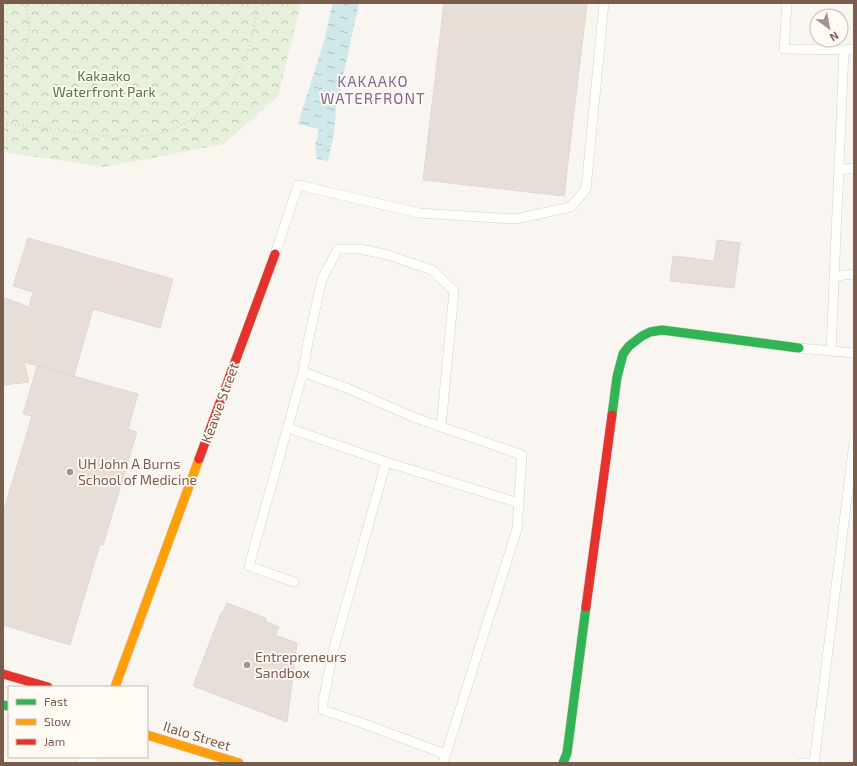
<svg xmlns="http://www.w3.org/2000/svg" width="857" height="766" viewBox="0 0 857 766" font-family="'Exo 2',sans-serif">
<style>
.park{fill:url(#park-crowns)}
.water{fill:url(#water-ripples)}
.building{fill:#e6ded7;stroke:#e2d8d2}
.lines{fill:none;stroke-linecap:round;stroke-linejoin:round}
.lane-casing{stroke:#d7d1cb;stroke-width:10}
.street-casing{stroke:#d7d1cb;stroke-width:20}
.fast-casing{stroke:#d9d2cb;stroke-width:10}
.slow-casing{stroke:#d9d2cb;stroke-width:10}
.jam-casing{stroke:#d9d2cb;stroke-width:10}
.path{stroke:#dcd5d0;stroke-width:2.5;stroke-dasharray:1 3;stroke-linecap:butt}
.lane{stroke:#fefefd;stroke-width:9}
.street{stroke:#fefefd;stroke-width:19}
.fast{stroke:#30b455;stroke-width:9}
.slow{stroke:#ff9f0a;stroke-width:9}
.jam{stroke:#e5322d;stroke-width:9}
.poi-dot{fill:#a69286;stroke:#fffaf3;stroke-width:1.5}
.labels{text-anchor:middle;stroke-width:3.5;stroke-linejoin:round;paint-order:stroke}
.park-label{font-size:14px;fill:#537a41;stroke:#fffaf3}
.street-label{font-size:14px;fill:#7a5c4d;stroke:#fffaf3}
.poi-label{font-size:14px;fill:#7a5c4d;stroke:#fffaf3;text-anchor:start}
.neighbourhood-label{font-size:15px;letter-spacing:1px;fill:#846695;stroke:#fffaf3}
</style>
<defs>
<pattern id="park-crowns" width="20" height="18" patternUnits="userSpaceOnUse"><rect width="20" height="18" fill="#e7f0db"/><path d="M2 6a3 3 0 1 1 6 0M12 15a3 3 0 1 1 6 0" fill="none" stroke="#c0c6b4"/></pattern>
<pattern id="water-ripples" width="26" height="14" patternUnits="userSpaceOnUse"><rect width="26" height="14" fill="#d0e8ea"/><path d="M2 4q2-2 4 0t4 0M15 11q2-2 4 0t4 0" fill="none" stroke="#aebfc0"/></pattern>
</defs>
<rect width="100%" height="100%" fill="#f9f5f0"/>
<path class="park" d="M 3,3 L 301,3 L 278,96 L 224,144 L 105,167 L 3,152 Z"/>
<path class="water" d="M 333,3 L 359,3 L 336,109 L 334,133 L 328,161 L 317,159 L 315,147 L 319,129 L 298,124 L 324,41 Z"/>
<path class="building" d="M 444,3 L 587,3 L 564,196 L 423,180 Z
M 28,238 L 173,279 L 160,328 L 93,309 L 74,376 L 24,362 L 29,382 L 4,385 L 3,297 L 29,307 L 33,292 L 13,286 Z
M 717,240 L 740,243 L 734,288 L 670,281 L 673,256 L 714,261 Z
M 37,366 L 138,394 L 128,429 L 137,432 L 103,545 L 100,544 L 70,645 L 3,625 L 3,513 L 32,416 L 23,414 Z
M 227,603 L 266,618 L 265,621 L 279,627 L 275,635 L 297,643 L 287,722 L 193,686 L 221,613 L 222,614 Z"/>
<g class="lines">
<g class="lane-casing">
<path id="lane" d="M 787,3 L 784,49 L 844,50 L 854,49
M 839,170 L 854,168
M 275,254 L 298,185 L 419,213 L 515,219 L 571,207 L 586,189 L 604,3
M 835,276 L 854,274
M 799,348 L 854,353
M 831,351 L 844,50
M 303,372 L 308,342 L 322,279 L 338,249 L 360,249 L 388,255 L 432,270 L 454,291 L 441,427
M 288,428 L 386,462 L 519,503
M 386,462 L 333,652 L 323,702 L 323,710 L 362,723 L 445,754
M 294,582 L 249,566 L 303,372 L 349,389 L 413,417 L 522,455 L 517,529 L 443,763
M 802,763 L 809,763
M 814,763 L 854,442"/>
</g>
<g class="street-casing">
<path id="street" d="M 86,763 L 89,757"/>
</g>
<g class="fast-casing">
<path id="fast" d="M 612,415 L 617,377 L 623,354 L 629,346 L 642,336 L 650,332 L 662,330 L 799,348
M 3,705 L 9,706
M 563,763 L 567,753 L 586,607"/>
</g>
<g class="slow-casing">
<path id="slow" d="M 115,687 L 199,459
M 147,735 L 239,763"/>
</g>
<g class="jam-casing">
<path id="jam" d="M 199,459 L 275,254
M 586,607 L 612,415
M 3,674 L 48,687"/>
</g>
<path class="path" d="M 3,68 C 30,56 34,27 24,3
M 3,123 L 117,137 C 129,137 141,137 153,135 C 214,121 257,65 256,3"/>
<use href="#lane" class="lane"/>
<use href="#street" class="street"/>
<use href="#fast" class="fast"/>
<use href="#slow" class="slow"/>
<use href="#jam" class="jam"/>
</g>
<g class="poi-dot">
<circle cx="70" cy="472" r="4"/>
<circle cx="247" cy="665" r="4"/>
</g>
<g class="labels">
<g class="park-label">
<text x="104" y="81">Kakaako<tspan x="104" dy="16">Waterfront Park</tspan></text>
</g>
<g class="street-label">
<text transform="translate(220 403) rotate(-70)" y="5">Keawe Street</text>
<text transform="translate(197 736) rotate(17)" y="5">Ilalo Street</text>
</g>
<g class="poi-label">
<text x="78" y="469">UH John A Burns<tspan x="78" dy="16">School of Medicine</tspan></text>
<text x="255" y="662">Entrepreneurs<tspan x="255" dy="16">Sandbox</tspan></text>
</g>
<g class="neighbourhood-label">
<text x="373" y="87">KAKAAKO<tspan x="373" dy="17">WATERFRONT</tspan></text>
</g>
</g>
<rect width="857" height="766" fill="none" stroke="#7a5c4d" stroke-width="8"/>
<rect x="8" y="686" width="140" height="72" fill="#fffaf3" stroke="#cabbb1"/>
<rect x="16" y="699" width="20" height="6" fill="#30b455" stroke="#cabbb1"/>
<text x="44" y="706" font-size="12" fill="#7a5c4d">Fast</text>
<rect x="16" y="719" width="20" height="6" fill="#ff9f0a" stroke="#cabbb1"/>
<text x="44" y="726" font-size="12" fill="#7a5c4d">Slow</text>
<rect x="16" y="739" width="20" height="6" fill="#e5322d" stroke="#cabbb1"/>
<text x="44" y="746" font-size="12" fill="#7a5c4d">Jam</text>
<g transform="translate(829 28) rotate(148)"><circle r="19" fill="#fffaf3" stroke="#cabbb1"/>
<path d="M0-3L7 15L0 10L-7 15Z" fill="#a69286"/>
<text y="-6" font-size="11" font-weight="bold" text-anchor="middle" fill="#7a5c4d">N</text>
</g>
</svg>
